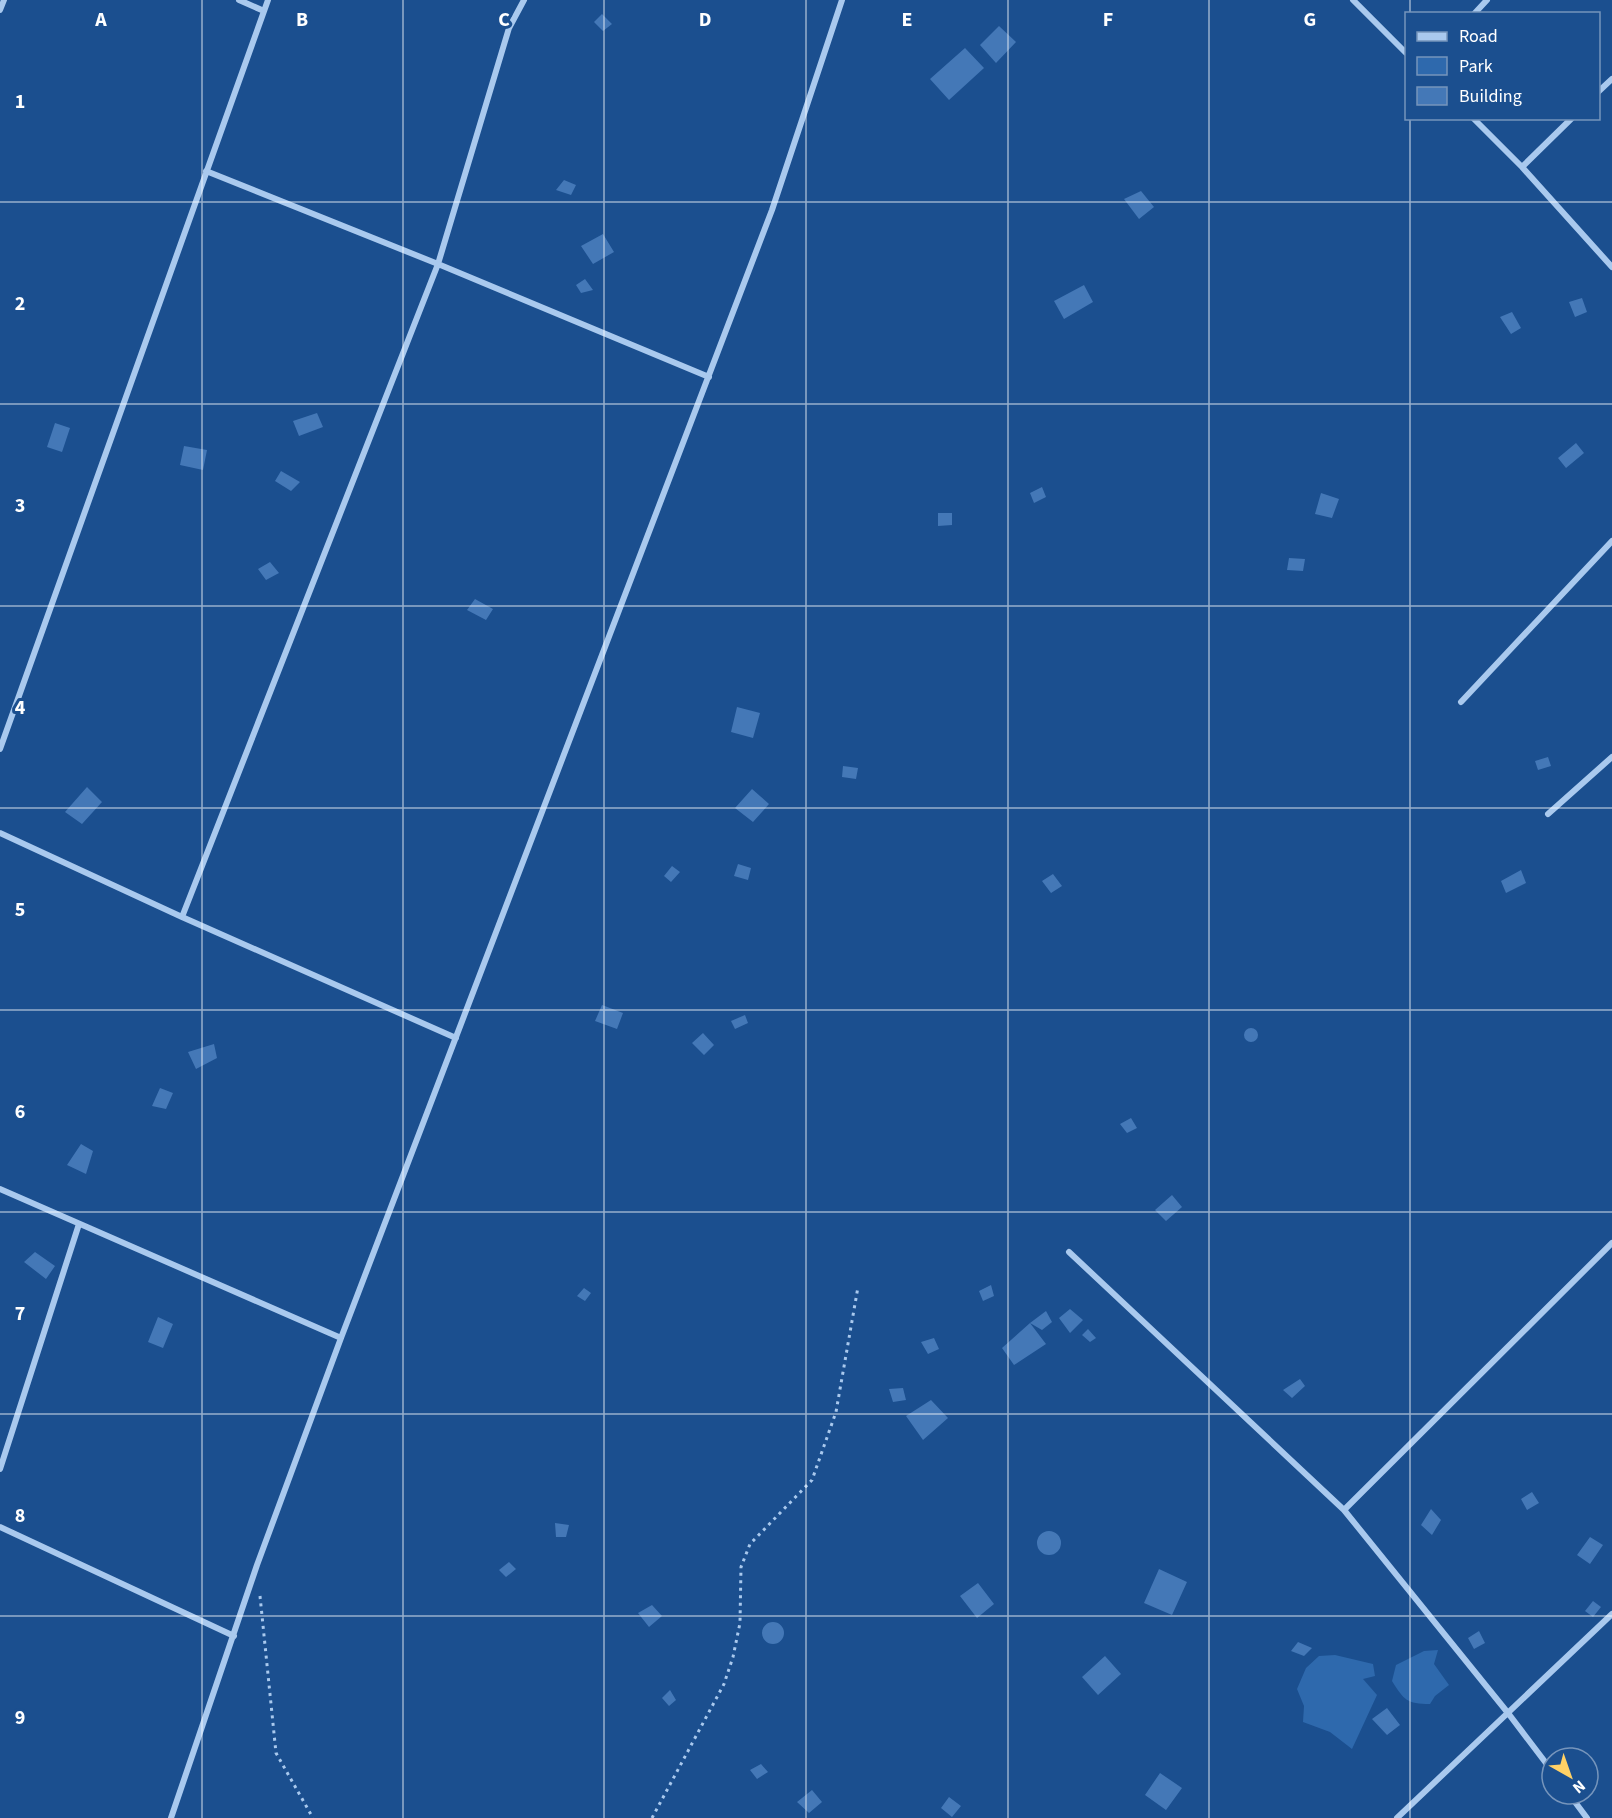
<svg xmlns="http://www.w3.org/2000/svg" width="1612" height="1818" viewBox="0 0 1612 1818" font-family="'Source Sans 3',sans-serif">
<style>
.green{fill:#2e69ad}
.building{fill:#4478b7}
.lines{fill:none;stroke-linecap:round;stroke-linejoin:round}
.path{stroke:#a9c9ee;stroke-width:3;stroke-dasharray:3 4.5;stroke-linecap:butt}
.minor{stroke:#a9c9ee;stroke-width:6}
.grid{fill:none;stroke:#fff;stroke-width:1.5;stroke-opacity:0.55}
.grid-label{font-size:20px;text-anchor:middle;font-weight:bold;fill:#fff;stroke:#1b4f8f;stroke-width:6;stroke-linejoin:round;paint-order:stroke}
</style>
<rect width="100%" height="100%" fill="#1b4f8f"/>
<path class="green" d="M 1438,1650 L 1434,1664 L 1449,1685 L 1435,1696 L 1430,1704 C 1407,1704 1404,1700 1392,1681 L 1396,1665 L 1424,1651 Z
M 1335,1655 L 1373,1664 L 1375,1676 L 1363,1679 L 1377,1695 L 1352,1749 L 1330,1732 L 1303,1722 L 1304,1706 L 1297,1689 L 1306,1668 L 1319,1656 Z"/>
<path class="building" d="M 602,14 L 612,24 L 603,31 L 594,22 Z
M 999,26 L 1016,42 L 996,63 L 980,45 Z
M 965,48 L 984,68 L 949,100 L 930,79 Z
M 564,180 L 576,185 L 571,195 L 556,190 Z
M 1141,191 L 1154,207 L 1139,219 L 1124,199 Z
M 603,234 L 614,252 L 593,264 L 581,246 Z
M 585,279 L 593,290 L 581,293 L 576,285 Z
M 1084,285 L 1093,302 L 1064,319 L 1054,301 Z
M 1582,298 L 1587,312 L 1575,317 L 1569,302 Z
M 1512,312 L 1521,328 L 1511,334 L 1500,317 Z
M 317,413 L 323,427 L 299,436 L 293,421 Z
M 55,423 L 70,428 L 62,452 L 47,447 Z
M 1576,443 L 1584,453 L 1566,468 L 1558,458 Z
M 184,446 L 207,450 L 203,470 L 180,465 Z
M 281,471 L 300,482 L 291,491 L 275,481 Z
M 1042,487 L 1046,497 L 1034,503 L 1030,493 Z
M 1321,493 L 1339,499 L 1332,518 L 1315,514 Z
M 938,513 L 952,513 L 952,525 L 938,526 Z
M 1289,558 L 1305,559 L 1303,571 L 1287,570 Z
M 270,562 L 279,573 L 266,580 L 258,569 Z
M 475,599 L 493,609 L 486,620 L 467,610 Z
M 737,707 L 760,713 L 753,738 L 731,732 Z
M 1548,757 L 1551,766 L 1538,770 L 1535,761 Z
M 843,766 L 858,768 L 856,779 L 842,777 Z
M 87,787 L 102,802 L 82,824 L 65,812 Z
M 752,789 L 769,804 L 753,822 L 735,808 Z
M 738,864 L 751,868 L 748,880 L 734,876 Z
M 672,866 L 680,872 L 671,882 L 664,876 Z
M 1521,870 L 1526,883 L 1506,893 L 1501,881 Z
M 1053,874 L 1062,886 L 1051,893 L 1042,881 Z
M 602,1005 L 623,1013 L 617,1029 L 595,1021 Z
M 745,1015 L 748,1023 L 735,1029 L 731,1021 Z
M1244 1035a7 7 0 1 1 14 0a7 7 0 1 1-14 0Z
M 703,1033 L 714,1045 L 704,1055 L 692,1043 Z
M 214,1044 L 217,1058 L 196,1069 L 188,1052 Z
M 160,1088 L 173,1093 L 166,1109 L 152,1106 Z
M 1131,1118 L 1137,1128 L 1127,1133 L 1120,1124 Z
M 81,1144 L 93,1151 L 86,1174 L 67,1165 Z
M 1172,1195 L 1182,1207 L 1166,1221 L 1155,1210 Z
M 35,1252 L 55,1266 L 46,1279 L 24,1262 Z
M 991,1285 L 994,1296 L 983,1301 L 979,1291 Z
M 584,1288 L 591,1293 L 585,1301 L 577,1296 Z
M 1070,1309 L 1083,1320 L 1070,1333 L 1059,1318 Z
M 1046,1311 L 1052,1322 L 1042,1330 L 1030,1323 Z
M 158,1317 L 173,1324 L 163,1348 L 148,1342 Z
M 1030,1323 L 1046,1344 L 1014,1365 L 1002,1348 Z
M 1088,1329 L 1096,1338 L 1090,1342 L 1082,1335 Z
M 934,1338 L 939,1349 L 928,1354 L 921,1342 Z
M 1300,1379 L 1305,1386 L 1292,1398 L 1283,1390 Z
M 903,1388 L 906,1400 L 893,1402 L 889,1389 Z
M 931,1400 L 948,1418 L 923,1440 L 906,1416 Z
M 1532,1492 L 1539,1503 L 1527,1510 L 1521,1499 Z
M 1431,1509 L 1441,1520 L 1432,1535 L 1421,1525 Z
M 555,1523 L 569,1525 L 566,1537 L 556,1537 Z
M1037 1543a12 12 0 1 1 24 0a12 12 0 1 1-24 0Z
M 1590,1537 L 1603,1545 L 1590,1564 L 1577,1555 Z
M 509,1562 L 516,1569 L 506,1577 L 499,1570 Z
M 1159,1569 L 1187,1582 L 1172,1615 L 1144,1603 Z
M 978,1583 L 994,1604 L 977,1618 L 960,1596 Z
M 1593,1601 L 1601,1607 L 1593,1617 L 1585,1611 Z
M 652,1605 L 662,1616 L 649,1627 L 638,1613 Z
M762 1633a11 11 0 1 1 22 0a11 11 0 1 1-22 0Z
M 1479,1631 L 1485,1643 L 1474,1649 L 1468,1638 Z
M 1298,1642 L 1312,1648 L 1304,1656 L 1291,1651 Z
M 1105,1656 L 1121,1674 L 1098,1695 L 1082,1677 Z
M 670,1690 L 676,1700 L 669,1706 L 662,1698 Z
M 1387,1708 L 1400,1725 L 1387,1735 L 1372,1719 Z
M 761,1764 L 768,1772 L 757,1779 L 750,1770 Z
M 1160,1773 L 1182,1788 L 1166,1810 L 1145,1795 Z
M 812,1790 L 822,1802 L 809,1813 L 797,1802 Z
M 949,1797 L 961,1806 L 952,1817 L 941,1808 Z"/>
<g class="lines">
<path class="path" d="M 260,1596 L 276,1753 L 313,1818
M 652,1818 L 724,1684 L 733,1657 L 740,1623 L 741,1567 L 750,1544 L 812,1480 L 836,1412 L 858,1287"/>
<path class="minor" d="M 239,0 L 264,11
M 1353,0 L 1406,53
M 0,10 L 4,0
M 1474,14 L 1487,0
M 1598,92 L 1612,79
M 1473,118 L 1522,167 L 1612,267
M 1522,167 L 1572,118
M 206,171 L 438,264 L 709,377
M 1461,702 L 1612,541
M 0,749 L 268,0
M 1548,814 L 1612,757
M 0,833 L 182,917 L 456,1038
M 182,917 L 438,264 L 509,28 L 524,0
M 0,1189 L 341,1338
M 1069,1252 L 1344,1510 L 1508,1713 L 1552,1771
M 0,1469 L 79,1224
M 1344,1510 L 1612,1243
M 0,1527 L 234,1636
M 1569,1794 L 1587,1818
M 171,1818 L 257,1565 L 341,1338 L 772,210 L 842,0
M 1397,1818 L 1612,1614"/>
</g>
<path class="grid" d="M 202,0 L 202,1818M 403,0 L 403,1818M 604,0 L 604,1818M 806,0 L 806,1818M 1008,0 L 1008,1818M 1209,0 L 1209,1818M 1410,0 L 1410,14M 1410,118 L 1410,1818M 0,202 L 1612,202M 0,404 L 1612,404M 0,606 L 1612,606M 0,808 L 1612,808M 0,1010 L 1612,1010M 0,1212 L 1612,1212M 0,1414 L 1612,1414M 0,1616 L 1612,1616"/>
<g class="grid-label">
<text x="101" y="26">A</text>
<text x="302" y="26">B</text>
<text x="504" y="26">C</text>
<text x="705" y="26">D</text>
<text x="907" y="26">E</text>
<text x="1108" y="26">F</text>
<text x="1310" y="26">G</text>
<text x="20" y="108">1</text>
<text x="20" y="310">2</text>
<text x="20" y="512">3</text>
<text x="20" y="714">4</text>
<text x="20" y="916">5</text>
<text x="20" y="1118">6</text>
<text x="20" y="1320">7</text>
<text x="20" y="1522">8</text>
<text x="20" y="1724">9</text>
</g>
<rect x="1405" y="12" width="195" height="108" fill="#1b4f8f" stroke="#7695bc" stroke-width="1.5"/>
<rect x="1417" y="32" width="30" height="9" fill="#a9c9ee" stroke="#7695bc" stroke-width="1.5"/>
<text x="1459" y="42" font-size="18" fill="#ffffff">Road</text>
<rect x="1417" y="57" width="30" height="18" fill="#2e69ad" stroke="#7695bc" stroke-width="1.5"/>
<text x="1459" y="72" font-size="18" fill="#ffffff">Park</text>
<rect x="1417" y="87" width="30" height="18" fill="#4478b7" stroke="#7695bc" stroke-width="1.5"/>
<text x="1459" y="102" font-size="18" fill="#ffffff">Building</text>
<g transform="translate(1570 1776) rotate(140)"><circle r="28" fill="#1b4f8f" stroke="#7695bc" stroke-width="1.5"/>
<path d="M0-4.5L10 22L0 15L-10 22Z" fill="#ffd166"/>
<text y="-9" font-size="16" font-weight="bold" text-anchor="middle" fill="#ffffff">N</text>
</g>
</svg>
